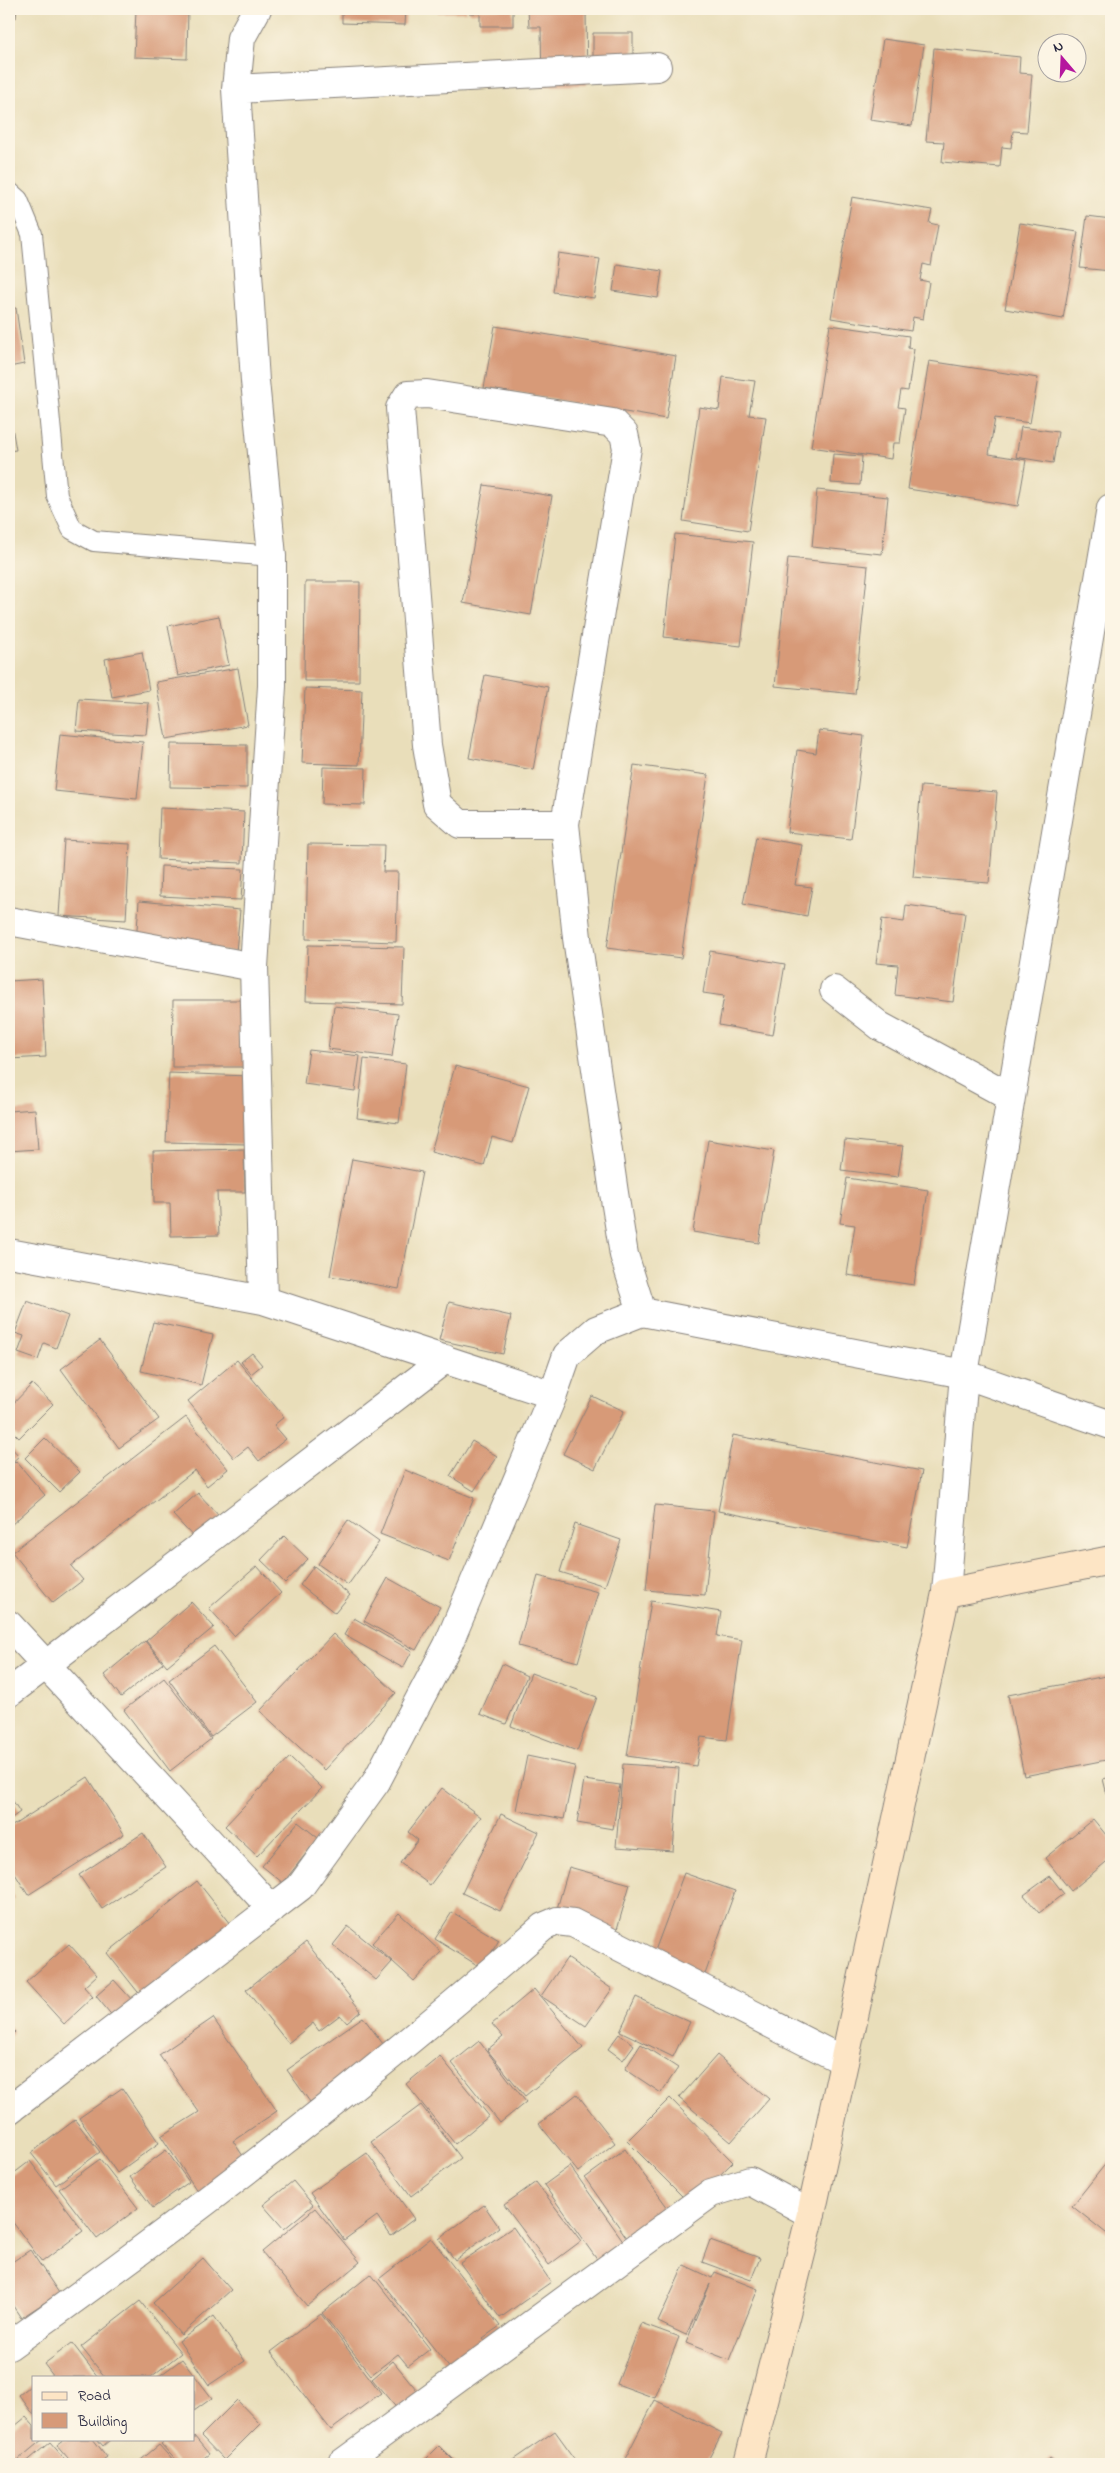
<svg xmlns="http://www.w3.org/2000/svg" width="1120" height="2473" viewBox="0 0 1120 2473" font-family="'Indie Flower',sans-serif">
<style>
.building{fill:#d79a78}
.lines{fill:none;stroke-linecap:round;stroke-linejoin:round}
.lane-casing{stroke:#86807a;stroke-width:22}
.street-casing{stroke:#86807a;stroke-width:30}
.secondary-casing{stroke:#86807a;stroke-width:30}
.lane{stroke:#fff;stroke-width:20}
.street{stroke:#fff;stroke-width:28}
.secondary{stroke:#fde5c5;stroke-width:28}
</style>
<rect width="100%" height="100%" fill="#fcf5e5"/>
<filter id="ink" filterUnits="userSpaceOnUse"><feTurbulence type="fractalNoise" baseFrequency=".02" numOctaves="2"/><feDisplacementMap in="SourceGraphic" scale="10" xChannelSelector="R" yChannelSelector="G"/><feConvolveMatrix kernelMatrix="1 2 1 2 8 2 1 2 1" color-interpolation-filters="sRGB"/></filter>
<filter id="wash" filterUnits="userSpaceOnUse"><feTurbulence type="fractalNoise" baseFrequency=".0096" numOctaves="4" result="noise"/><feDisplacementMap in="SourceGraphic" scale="20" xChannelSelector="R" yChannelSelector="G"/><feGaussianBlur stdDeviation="1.12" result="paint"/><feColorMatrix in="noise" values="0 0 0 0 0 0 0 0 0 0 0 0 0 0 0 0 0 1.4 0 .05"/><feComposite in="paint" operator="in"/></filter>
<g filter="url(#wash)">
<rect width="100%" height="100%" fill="#e9deba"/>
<g id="blocks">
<path class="building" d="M 9,9 L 17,9 L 16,18 L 9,17 Z
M 136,9 L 188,9 L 187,59 L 134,57 Z
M 342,9 L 406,9 L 405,25 L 342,23 Z
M 438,9 L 466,9 L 466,12 L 438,13 Z
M 469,9 L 513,9 L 513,26 L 480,26 L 480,13 L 469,13 Z
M 528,9 L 586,9 L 587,85 L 542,86 L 541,27 L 529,27 Z
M 593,33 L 633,33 L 633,77 L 593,78 Z
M 883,39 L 924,45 L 912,126 L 870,120 Z
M 934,48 L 1020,57 L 1019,73 L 1032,74 L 1027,132 L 1013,131 L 1011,148 L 1002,147 L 1000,167 L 942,162 L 944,142 L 926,141 Z
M 852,197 L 932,210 L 929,223 L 938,225 L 931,266 L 923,264 L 920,280 L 929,282 L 923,319 L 913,317 L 911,331 L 831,318 Z
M 1087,216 L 1111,219 L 1111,271 L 1080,268 Z
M 1020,223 L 1078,232 L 1063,319 L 1005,309 Z
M 558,253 L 600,259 L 594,298 L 553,292 Z
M 617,264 L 662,271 L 658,298 L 613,291 Z
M 16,308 L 24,364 L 9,367 L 9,309 Z
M 830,325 L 909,336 L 908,348 L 914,349 L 908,391 L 901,390 L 898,407 L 905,408 L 900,443 L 893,443 L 891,459 L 811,447 Z
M 495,326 L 676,356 L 666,419 L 484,388 Z
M 929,361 L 1038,378 L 1030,423 L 995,418 L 989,454 L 1026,460 L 1018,506 L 908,489 Z
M 723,377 L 755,381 L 749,415 L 766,417 L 748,531 L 683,521 L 699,407 L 719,410 Z
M 9,409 L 16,450 L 9,451 Z
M 1021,427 L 1058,432 L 1053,463 L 1016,457 Z
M 833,454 L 862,456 L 860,485 L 831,483 Z
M 484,485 L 552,496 L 531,615 L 463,603 Z
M 817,490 L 888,497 L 882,554 L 812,547 Z
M 675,534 L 753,542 L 741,646 L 664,637 Z
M 788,558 L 868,566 L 855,694 L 775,686 Z
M 305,582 L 360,582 L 359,681 L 304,681 Z
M 219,616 L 229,665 L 178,676 L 168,626 Z
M 142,652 L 149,690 L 112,697 L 105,659 Z
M 238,668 L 248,725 L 166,739 L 156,682 Z
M 485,675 L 548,687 L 533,770 L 469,758 Z
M 305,688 L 362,690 L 359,765 L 302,763 Z
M 79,699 L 149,703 L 146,735 L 76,731 Z
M 819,730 L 864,736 L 851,839 L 787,832 L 797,750 L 816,753 Z
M 60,734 L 143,742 L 137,799 L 54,791 Z
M 171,744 L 247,745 L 247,788 L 170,787 Z
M 634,765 L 708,775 L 681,958 L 607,948 Z
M 323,767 L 366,768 L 365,805 L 322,804 Z
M 921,786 L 997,792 L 989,883 L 913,877 Z
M 160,808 L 244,812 L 242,863 L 158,859 Z
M 756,837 L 802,845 L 795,885 L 812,887 L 807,916 L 743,904 Z
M 64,840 L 130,844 L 126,920 L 59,916 Z
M 308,844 L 384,845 L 383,872 L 398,872 L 396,942 L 306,939 Z
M 161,866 L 243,869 L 241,900 L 160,896 Z
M 139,901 L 240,910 L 236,952 L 136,944 Z
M 906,905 L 965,913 L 953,1002 L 895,995 L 898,965 L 876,963 L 882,919 L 904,922 Z
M 308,945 L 404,947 L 402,1004 L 306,1001 Z
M 710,951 L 785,964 L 773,1035 L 719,1025 L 724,996 L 703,993 Z
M 42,979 L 46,1057 L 9,1059 L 9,981 Z
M 173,1000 L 247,1000 L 247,1067 L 172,1067 Z
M 334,1006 L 398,1014 L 392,1057 L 328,1049 Z
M 309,1050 L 360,1056 L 355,1091 L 304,1084 Z
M 364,1059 L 406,1064 L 399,1123 L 357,1118 Z
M 455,1066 L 529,1086 L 513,1143 L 492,1137 L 484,1166 L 431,1152 Z
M 169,1073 L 248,1076 L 246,1144 L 166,1142 Z
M 35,1109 L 38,1149 L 9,1151 L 9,1111 Z
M 708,1140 L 774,1151 L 759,1243 L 693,1232 Z
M 845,1140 L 903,1146 L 898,1177 L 841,1170 Z
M 244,1149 L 245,1192 L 217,1192 L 219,1235 L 171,1236 L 170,1203 L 154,1203 L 153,1151 Z
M 352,1159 L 422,1172 L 399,1289 L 330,1276 Z
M 847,1178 L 928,1190 L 914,1285 L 847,1275 L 855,1225 L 840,1223 Z
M 27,1301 L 68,1316 L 56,1348 L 44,1343 L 38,1360 L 18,1353 L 24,1336 L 15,1333 Z
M 449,1302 L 511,1316 L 503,1354 L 439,1340 Z
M 153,1322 L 213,1335 L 201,1385 L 141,1371 Z
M 100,1340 L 159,1419 L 119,1448 L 61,1369 Z
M 252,1353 L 262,1365 L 251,1374 L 241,1362 Z
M 237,1360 L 284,1417 L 274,1425 L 286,1439 L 259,1461 L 248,1447 L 234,1458 L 188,1401 Z
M 32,1384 L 53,1404 L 19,1438 L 9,1428 L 9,1408 Z
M 592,1396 L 624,1411 L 595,1469 L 563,1454 Z
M 186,1417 L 228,1469 L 207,1486 L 195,1470 L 71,1566 L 83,1580 L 53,1603 L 12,1552 Z
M 733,1435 L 922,1471 L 907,1547 L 718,1511 Z
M 45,1438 L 80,1472 L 59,1492 L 25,1458 Z
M 472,1441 L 497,1456 L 474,1491 L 450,1476 Z
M 9,1445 L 19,1456 L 9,1465 Z
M 16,1461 L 45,1495 L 11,1525 L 9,1522 L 9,1468 Z
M 405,1470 L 474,1498 L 449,1561 L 380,1534 Z
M 198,1493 L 221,1518 L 196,1540 L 173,1515 Z
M 655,1505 L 714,1511 L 705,1595 L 646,1590 Z
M 348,1520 L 379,1542 L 348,1585 L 318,1564 Z
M 575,1524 L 621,1540 L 605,1586 L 560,1572 Z
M 284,1536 L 308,1559 L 285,1583 L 261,1560 Z
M 257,1566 L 281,1593 L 234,1636 L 209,1608 Z
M 314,1566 L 350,1595 L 335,1613 L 300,1585 Z
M 538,1576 L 598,1592 L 578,1662 L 518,1646 Z
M 388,1578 L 440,1607 L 416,1650 L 364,1621 Z
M 651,1601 L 721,1612 L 717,1636 L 742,1640 L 727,1740 L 701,1737 L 696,1766 L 627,1756 Z
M 191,1602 L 214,1627 L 167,1666 L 146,1641 Z
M 354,1618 L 412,1651 L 403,1668 L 344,1635 Z
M 333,1634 L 396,1693 L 324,1770 L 260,1711 Z
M 145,1641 L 163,1663 L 121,1697 L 104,1675 Z
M 214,1646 L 257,1702 L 211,1737 L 169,1680 Z
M 502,1664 L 527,1676 L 506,1724 L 480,1714 Z
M 531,1673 L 597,1697 L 577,1751 L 511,1726 Z
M 1111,1675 L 1111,1759 L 1024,1776 L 1008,1695 Z
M 164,1678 L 211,1739 L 170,1771 L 124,1710 Z
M 527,1756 L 575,1766 L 564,1819 L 516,1810 Z
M 290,1757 L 322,1788 L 257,1856 L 225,1826 Z
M 623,1764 L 679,1768 L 673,1851 L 616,1847 Z
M 88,1777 L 124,1834 L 28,1895 L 9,1864 L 9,1828 Z
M 1111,1777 L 1111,1810 L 1103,1779 Z
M 584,1780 L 620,1785 L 613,1829 L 577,1823 Z
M 442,1788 L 481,1817 L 430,1885 L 400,1863 L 418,1840 L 408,1832 Z
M 9,1795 L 20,1812 L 9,1820 Z
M 501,1814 L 539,1832 L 500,1911 L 462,1893 Z
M 1093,1819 L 1111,1841 L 1111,1858 L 1071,1891 L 1045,1858 Z
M 298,1822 L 318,1838 L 283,1883 L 262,1866 Z
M 143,1833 L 166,1867 L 102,1909 L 79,1875 Z
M 569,1867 L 630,1884 L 613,1943 L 552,1926 Z
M 684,1873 L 735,1891 L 699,1991 L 647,1972 Z
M 1050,1876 L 1064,1894 L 1039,1913 L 1024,1895 Z
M 197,1881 L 235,1929 L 145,2001 L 107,1953 Z
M 9,1889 L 15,1898 L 9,1902 Z
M 452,1912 L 499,1940 L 482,1968 L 435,1939 Z
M 399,1913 L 441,1952 L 414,1981 L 372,1943 Z
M 348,1926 L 392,1962 L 376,1980 L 333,1945 Z
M 306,1942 L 361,2011 L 347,2023 L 340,2015 L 319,2031 L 313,2023 L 288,2043 L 246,1990 Z
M 69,1944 L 97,1975 L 84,1987 L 93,1997 L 64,2024 L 26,1982 Z
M 567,1958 L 612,1989 L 586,2026 L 541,1996 Z
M 114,1980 L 133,2001 L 114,2018 L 96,1996 Z
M 534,1989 L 583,2048 L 525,2096 L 487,2050 L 503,2037 L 492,2024 Z
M 636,1997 L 690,2022 L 673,2057 L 620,2031 Z
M 363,2017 L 386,2048 L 310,2102 L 287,2070 Z
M 213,2018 L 277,2111 L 233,2141 L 249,2165 L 201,2197 L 161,2136 L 199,2112 L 159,2055 Z
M 9,2025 L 15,2032 L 9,2037 Z
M 619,2034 L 634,2045 L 623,2060 L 608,2049 Z
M 479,2041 L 526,2102 L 500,2123 L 452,2063 Z
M 641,2044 L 678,2068 L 661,2093 L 625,2069 Z
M 717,2055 L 769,2099 L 731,2142 L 679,2098 Z
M 440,2056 L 489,2116 L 455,2144 L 406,2084 Z
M 122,2088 L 159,2143 L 117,2173 L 79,2118 Z
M 577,2094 L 615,2143 L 578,2172 L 539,2124 Z
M 670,2098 L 733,2162 L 690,2204 L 627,2141 Z
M 421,2105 L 461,2158 L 411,2196 L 371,2142 Z
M 75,2120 L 100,2152 L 56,2185 L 31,2153 Z
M 625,2149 L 668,2208 L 627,2238 L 585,2178 Z
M 166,2150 L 189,2182 L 153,2208 L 130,2177 Z
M 367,2153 L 414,2219 L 391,2236 L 377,2216 L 344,2240 L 310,2193 Z
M 1111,2157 L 1111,2237 L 1072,2206 Z
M 100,2159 L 138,2208 L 97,2239 L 59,2189 Z
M 30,2161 L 83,2231 L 42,2262 L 9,2217 L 9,2177 Z
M 570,2166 L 629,2249 L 603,2268 L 544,2185 Z
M 293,2181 L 313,2205 L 284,2229 L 263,2205 Z
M 536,2182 L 581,2241 L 549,2265 L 504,2205 Z
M 484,2205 L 499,2227 L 455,2260 L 439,2239 Z
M 315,2208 L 360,2262 L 307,2306 L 262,2252 Z
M 513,2227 L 551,2282 L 500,2318 L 460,2263 Z
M 431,2238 L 500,2326 L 483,2338 L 494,2352 L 459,2380 L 379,2279 Z
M 710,2240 L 760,2258 L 751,2280 L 702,2262 Z
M 30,2250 L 59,2293 L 21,2318 L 9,2300 L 9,2264 Z
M 203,2258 L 231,2290 L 181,2335 L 153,2303 Z
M 684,2265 L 712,2278 L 715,2272 L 758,2289 L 729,2360 L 686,2343 L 710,2284 L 686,2335 L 658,2322 Z
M 371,2274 L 430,2349 L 408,2366 L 398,2354 L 371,2375 L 322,2313 Z
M 140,2301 L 181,2353 L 151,2377 L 105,2377 L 81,2347 Z
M 321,2314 L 381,2393 L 331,2430 L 271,2352 Z
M 214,2316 L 245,2361 L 209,2385 L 179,2341 Z
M 641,2323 L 679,2337 L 655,2398 L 617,2384 Z
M 72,2343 L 98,2377 L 54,2377 L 44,2364 Z
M 182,2359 L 212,2398 L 194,2411 L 194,2377 L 158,2377 Z
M 393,2361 L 426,2401 L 405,2418 L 372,2379 Z
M 34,2383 L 34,2415 L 19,2395 Z
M 237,2400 L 260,2424 L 224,2460 L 201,2436 Z
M 655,2400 L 722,2433 L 706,2464 L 636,2464 L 625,2459 Z
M 26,2417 L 34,2426 L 34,2439 L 43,2439 L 13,2464 L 9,2464 L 9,2431 Z
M 555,2431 L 579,2464 L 507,2464 Z
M 194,2436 L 209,2454 L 196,2464 L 179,2464 L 161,2444 L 167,2439 L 194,2439 Z
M 65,2439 L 93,2439 L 107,2457 L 97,2464 L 73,2464 L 57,2445 Z
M 97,2439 L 111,2439 L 103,2446 Z
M 50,2442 L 69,2464 L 24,2464 Z
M 159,2445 L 176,2464 L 136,2464 Z
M 439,2446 L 457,2464 L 421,2464 Z
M 1050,2458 L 1058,2464 L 1044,2464 Z"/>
</g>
</g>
<g filter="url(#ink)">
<use href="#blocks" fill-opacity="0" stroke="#86807a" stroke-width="1"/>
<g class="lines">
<g class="lane-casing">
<path id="lane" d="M 9,192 L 18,200 L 32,234 L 57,496 L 72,529 L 94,541 L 272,556"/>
</g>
<g class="street-casing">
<path id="street" d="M 257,9 L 241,38 L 236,89 L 255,381 L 272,556 L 272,686 L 254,967 L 263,1300
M 236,89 L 657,67
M 565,824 L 460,824 L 437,804 L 427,745 L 400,408 L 408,395 L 427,394 L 613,423 L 624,434 L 627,448 L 565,824 L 577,938 L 614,1193 L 624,1255 L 642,1312
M 9,921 L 254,967
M 834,990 L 880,1026 L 1011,1097
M 9,1253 L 263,1300 L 553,1395
M 946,1593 L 964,1374 L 1111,508
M 9,1625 L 272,1909
M 9,1693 L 445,1359
M 9,2110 L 300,1887 L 376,1782 L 448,1645 L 553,1395 L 567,1355 L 596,1330 L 642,1312 L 964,1374 L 1111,1425
M 9,2346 C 193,2215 373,2076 543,1927 L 557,1921 L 573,1923 L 844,2061
M 341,2464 L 711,2193 L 750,2181 L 811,2214"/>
</g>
<g class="secondary-casing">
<path id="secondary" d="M 748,2464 L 811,2214 L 946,1593 L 1111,1560"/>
</g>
<use href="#lane" class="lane"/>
<use href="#street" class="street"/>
<use href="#secondary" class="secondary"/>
</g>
</g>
<rect width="1120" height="2473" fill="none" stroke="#fcf5e5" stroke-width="30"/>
<rect x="32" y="2376" width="162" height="65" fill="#fcf5e5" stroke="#a5a1a1"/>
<rect x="42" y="2392" width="25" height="8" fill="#fde5c5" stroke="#a5a1a1"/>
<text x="78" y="2400" font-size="15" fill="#22223b">Road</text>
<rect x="42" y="2413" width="25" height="15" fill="#d79a78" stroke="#a5a1a1"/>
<text x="78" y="2426" font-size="15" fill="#22223b">Building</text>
<g transform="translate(1062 58) rotate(341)"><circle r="24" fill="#fcf5e5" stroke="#a5a1a1"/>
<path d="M0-4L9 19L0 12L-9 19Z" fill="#b5179e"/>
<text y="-8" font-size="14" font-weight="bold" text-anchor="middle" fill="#22223b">N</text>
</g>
</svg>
